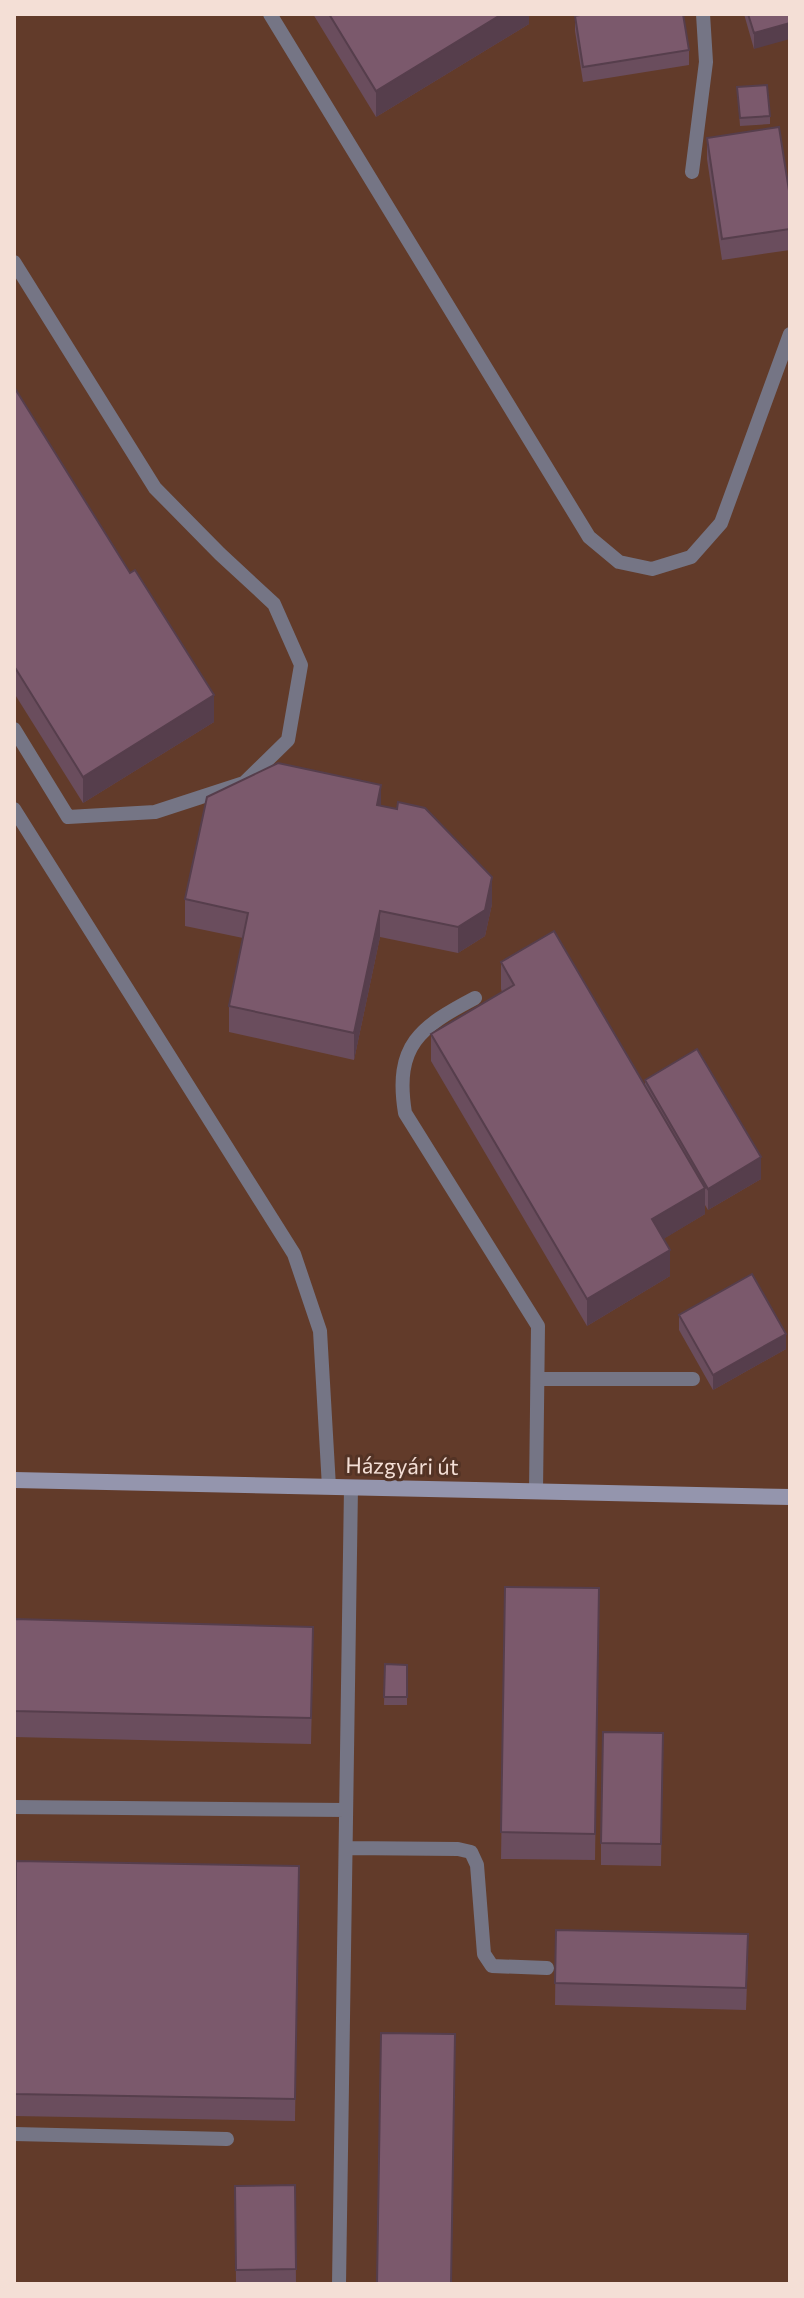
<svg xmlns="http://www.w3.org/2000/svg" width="804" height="2298" viewBox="0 0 804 2298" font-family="Commissioner,sans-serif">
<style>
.built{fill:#623b2a}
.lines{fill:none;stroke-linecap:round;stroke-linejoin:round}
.lane{stroke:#757585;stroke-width:14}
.secondary{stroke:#9495ad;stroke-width:16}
.wall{fill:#6a4d5d}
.shaded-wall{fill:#563e4c}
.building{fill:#7b596c;stroke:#563e4c;stroke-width:2}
.labels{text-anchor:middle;stroke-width:6;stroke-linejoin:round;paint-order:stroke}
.street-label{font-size:22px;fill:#f4dfd6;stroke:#533325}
</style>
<rect width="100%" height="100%" fill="#533325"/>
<path class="built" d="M 14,14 L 790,14 L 790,2284 L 14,2284 Z"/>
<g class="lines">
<path class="lane" d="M 270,14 L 589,537 L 619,562 L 652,569 L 691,557 L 721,523 L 790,334
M 692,172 L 706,62 L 703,14
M 14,262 L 155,488 L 220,554 L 274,604 L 301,665 L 288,740 L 244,783 L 155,812 L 68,817 L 14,729
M 14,809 L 294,1254 L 320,1331 L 329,1487
M 475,998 C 420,1027 394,1045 405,1113 L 538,1326 L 536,1491
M 538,1379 L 693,1379
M 14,1807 L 346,1810
M 346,1848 L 458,1849 L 471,1852 L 477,1865 L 484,1954 L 492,1966 L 547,1968
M 14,2134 L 227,2139
M 339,2284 L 351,1487"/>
<path class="secondary" d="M 14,1480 L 790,1497"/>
</g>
<path class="wall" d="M 313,14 L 529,14 L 529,24 L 376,117 Z
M 744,14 L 790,14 L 754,49 Z
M 575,16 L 689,50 L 689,65 L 583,82 L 575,31 Z
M 737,87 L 770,116 L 770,124 L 740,126 Z
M 707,138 L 790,197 L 790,250 L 722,260 L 707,159 Z
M 14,387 L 214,722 L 83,803 L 14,693 Z
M 381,806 L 492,904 L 485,936 L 458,953 L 380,937 L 354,1060 L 229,1032 L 229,1006 L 243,938 L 185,926 L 185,899 Z
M 501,962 L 645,1086 L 645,1080 L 761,1179 L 708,1210 L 705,1205 L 705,1214 L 663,1239 L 670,1276 L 587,1326 L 431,1061 L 431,1034 L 502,992 L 501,989 Z
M 679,1315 L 786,1349 L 713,1390 L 679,1330 Z
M 505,1587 L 599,1588 L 595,1860 L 501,1859 Z
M 14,1619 L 313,1653 L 311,1744 L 14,1737 Z
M 385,1664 L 407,1665 L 407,1705 L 384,1705 Z
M 663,1733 L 661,1866 L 601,1865 L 601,1843 Z
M 299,1866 L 295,2121 L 14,2116 L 14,1960 Z
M 556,1930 L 748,1956 L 746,2010 L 555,2005 Z
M 295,2185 L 296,2284 L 236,2284 L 235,2186 Z"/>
<path class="shaded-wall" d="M 502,14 L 529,14 L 529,24 L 376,117 L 376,91 Z
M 790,23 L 790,39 L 754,49 L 754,33 Z
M 214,695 L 214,722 L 83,803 L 83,777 Z
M 381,785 L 381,811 L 377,805 Z
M 492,877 L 492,904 L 485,936 L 458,953 L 458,927 Z
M 380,911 L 380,937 L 354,1060 L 354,1033 Z
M 761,1157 L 761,1179 L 708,1210 L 708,1189 Z
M 705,1188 L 705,1214 L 652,1246 L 652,1219 Z
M 670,1250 L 670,1276 L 587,1326 L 587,1299 Z
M 786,1334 L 786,1349 L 713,1390 L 713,1375 Z"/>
<path class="building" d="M 329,14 L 502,14 L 376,91 Z
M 585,14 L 683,14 L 689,50 L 583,67 L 575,16 Z
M 748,14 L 790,14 L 790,23 L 754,33 Z
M 767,85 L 770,116 L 740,118 L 737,87 Z
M 779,127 L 790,197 L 790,229 L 722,239 L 707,138 Z
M 14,387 L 130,573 L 135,570 L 214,695 L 83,777 L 14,666 Z
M 278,763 L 381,785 L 377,805 L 397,809 L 398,802 L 425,808 L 492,877 L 485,910 L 458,927 L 380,911 L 354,1033 L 229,1006 L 248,913 L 185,899 L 207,797 Z
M 554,931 L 705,1188 L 652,1219 L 670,1250 L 587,1299 L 431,1034 L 514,985 L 501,962 Z
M 697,1049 L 761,1157 L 708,1189 L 645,1080 Z
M 752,1274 L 786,1334 L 713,1375 L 679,1315 Z
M 505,1587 L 599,1588 L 595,1834 L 501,1832 Z
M 14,1619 L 313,1627 L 311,1718 L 14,1711 Z
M 385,1664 L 407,1665 L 407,1697 L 384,1697 Z
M 603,1732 L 663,1733 L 661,1844 L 601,1843 Z
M 16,1861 L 299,1866 L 295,2099 L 14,2094 Z
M 556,1930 L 748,1934 L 746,1988 L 555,1983 Z
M 381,2033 L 455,2034 L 451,2284 L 377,2284 Z
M 295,2185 L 296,2269 L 236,2270 L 235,2186 Z"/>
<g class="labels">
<g class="street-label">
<text transform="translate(402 1466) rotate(1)" y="8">Házgyári út</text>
</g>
</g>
<rect width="804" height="2298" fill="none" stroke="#f4dfd6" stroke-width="32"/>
</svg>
